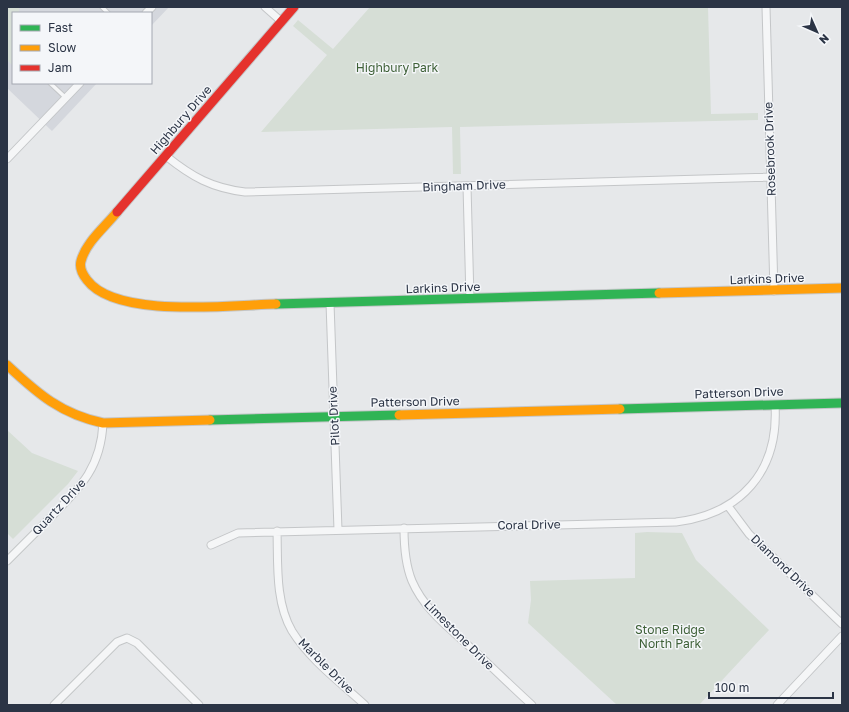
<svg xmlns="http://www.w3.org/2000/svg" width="849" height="712" viewBox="0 0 849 712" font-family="'Golos Text',sans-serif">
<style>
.built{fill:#d4d7dd}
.green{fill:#d6ded6}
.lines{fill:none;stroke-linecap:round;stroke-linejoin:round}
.lane-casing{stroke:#c4c6c8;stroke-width:5.5}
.street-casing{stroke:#c4c6c8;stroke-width:9}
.fast-casing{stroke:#c4c6c8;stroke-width:11}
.slow-casing{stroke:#c4c6c8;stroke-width:11}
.jam-casing{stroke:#c4c6c8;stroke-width:11}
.lane{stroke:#f5f6f7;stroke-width:3.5}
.street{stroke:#f5f6f7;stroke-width:7}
.fast{stroke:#30b455;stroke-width:9}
.slow{stroke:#ff9f0a;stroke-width:9}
.jam{stroke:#e5322d;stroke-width:9}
.labels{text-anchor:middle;stroke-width:3;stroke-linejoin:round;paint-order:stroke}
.park-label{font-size:12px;fill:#3f6138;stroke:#f4f6f9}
.street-label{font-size:12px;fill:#2b3445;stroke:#f4f6f9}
</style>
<rect width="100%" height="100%" fill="#e6e8ea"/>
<path class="built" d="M 7,7 L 169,7 L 151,26 L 151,13 L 13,13 L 13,83 L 97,83 L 52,131 L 7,88 Z"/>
<path class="green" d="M 7,7 L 19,7 L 19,13 L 13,13 L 12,65 L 7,60 Z
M 370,7 L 708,7 L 711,114 L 758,113 L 758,120 L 460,127 L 461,174 L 453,174 L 452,127 L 261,132 L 327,55 L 293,26 L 298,20 L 333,49 Z
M 7,430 L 32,453 L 78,471 L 68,484 L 13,539 L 7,533 Z
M 647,532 L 682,533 L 696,560 L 769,630 L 699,705 L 617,705 L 528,623 L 531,600 L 530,581 L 635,578 L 635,533 Z"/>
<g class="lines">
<g class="lane-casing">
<path id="lane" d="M 102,7 L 108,13
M 50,83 L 66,98"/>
</g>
<g class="street-casing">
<path id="street" d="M 265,7 L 282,22
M 766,7 L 774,291
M 146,13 L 152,7
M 166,156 C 192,177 212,188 245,192 L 771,177
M 7,159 L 80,83
M 467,186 L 470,299
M 330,303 L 338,530
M 728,506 L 749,534 L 842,624
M 404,528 C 404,546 405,564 412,581 C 424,609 448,627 470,647 C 491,666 511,686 532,705
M 277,531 C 278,563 275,602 292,631 C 310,660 340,682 365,705
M 211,545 L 238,533 L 676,522 C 741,514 779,471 775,405
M 7,561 C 22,546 38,530 53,515 C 82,486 101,466 103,423
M 54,705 L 117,642 L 127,638 L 137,643 L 199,705
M 777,705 L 842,636"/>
</g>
<g class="fast-casing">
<path id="fast" d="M 276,304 L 659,293
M 620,409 L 842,403
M 210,420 L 399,415"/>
</g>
<g class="slow-casing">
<path id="slow" d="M 117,212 C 105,227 86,242 81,261 C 79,268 83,275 87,280 C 116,319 231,305 276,304
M 659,293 L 842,288
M 7,365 C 38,394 61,414 103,423 L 210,420
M 399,415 L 620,409"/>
</g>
<g class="jam-casing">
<path id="jam" d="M 117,212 L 294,7"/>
</g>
<use href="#lane" class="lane"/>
<use href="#street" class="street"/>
<use href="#fast" class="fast"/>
<use href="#slow" class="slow"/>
<use href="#jam" class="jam"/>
</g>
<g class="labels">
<g class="park-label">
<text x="397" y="72">Highbury Park</text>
<text x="670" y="634">Stone Ridge<tspan x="670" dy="14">North Park</tspan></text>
</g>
<g class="street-label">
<text transform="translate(181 120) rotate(-49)" y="4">Highbury Drive</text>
<text transform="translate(770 149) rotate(-92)" y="4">Rosebrook Drive</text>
<text transform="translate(464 186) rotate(-2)" y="4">Bingham Drive</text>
<text transform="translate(767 279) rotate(-2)" y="4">Larkins Drive</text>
<text transform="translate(443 288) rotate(-2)" y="4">Larkins Drive</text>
<text transform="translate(739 393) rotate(-2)" y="4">Patterson Drive</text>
<text transform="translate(415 402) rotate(-1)" y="4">Patterson Drive</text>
<text transform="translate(334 416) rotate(-93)" y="4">Pilot Drive</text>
<text transform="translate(59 507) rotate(-47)" y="4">Quartz Drive</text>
<text transform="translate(529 525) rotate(-1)" y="4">Coral Drive</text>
<text transform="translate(783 566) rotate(44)" y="4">Diamond Drive</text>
<text transform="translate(459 635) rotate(45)" y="4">Limestone Drive</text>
<text transform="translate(326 666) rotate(45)" y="4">Marble Drive</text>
</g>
</g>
<rect width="849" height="712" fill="none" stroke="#2b3445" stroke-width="16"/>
<rect x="12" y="12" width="140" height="72" fill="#f4f6f9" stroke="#a4a8b1"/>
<rect x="20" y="25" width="20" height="6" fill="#30b455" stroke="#a4a8b1"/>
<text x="48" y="32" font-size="12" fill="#2b3445">Fast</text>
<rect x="20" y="45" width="20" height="6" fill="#ff9f0a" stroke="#a4a8b1"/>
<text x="48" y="52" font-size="12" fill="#2b3445">Slow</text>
<rect x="20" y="65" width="20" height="6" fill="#e5322d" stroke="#a4a8b1"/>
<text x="48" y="72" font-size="12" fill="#2b3445">Jam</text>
<g transform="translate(817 32) rotate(135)" stroke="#f4f6f9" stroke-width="3" paint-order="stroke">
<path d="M0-3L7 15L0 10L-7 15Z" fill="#2b3445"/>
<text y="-6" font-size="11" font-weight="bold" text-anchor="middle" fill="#2b3445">N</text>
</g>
<path d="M709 692v6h124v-6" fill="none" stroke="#2b3445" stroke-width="2"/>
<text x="715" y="692" font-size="12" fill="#2b3445" stroke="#f4f6f9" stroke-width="3" paint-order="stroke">100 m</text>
</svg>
